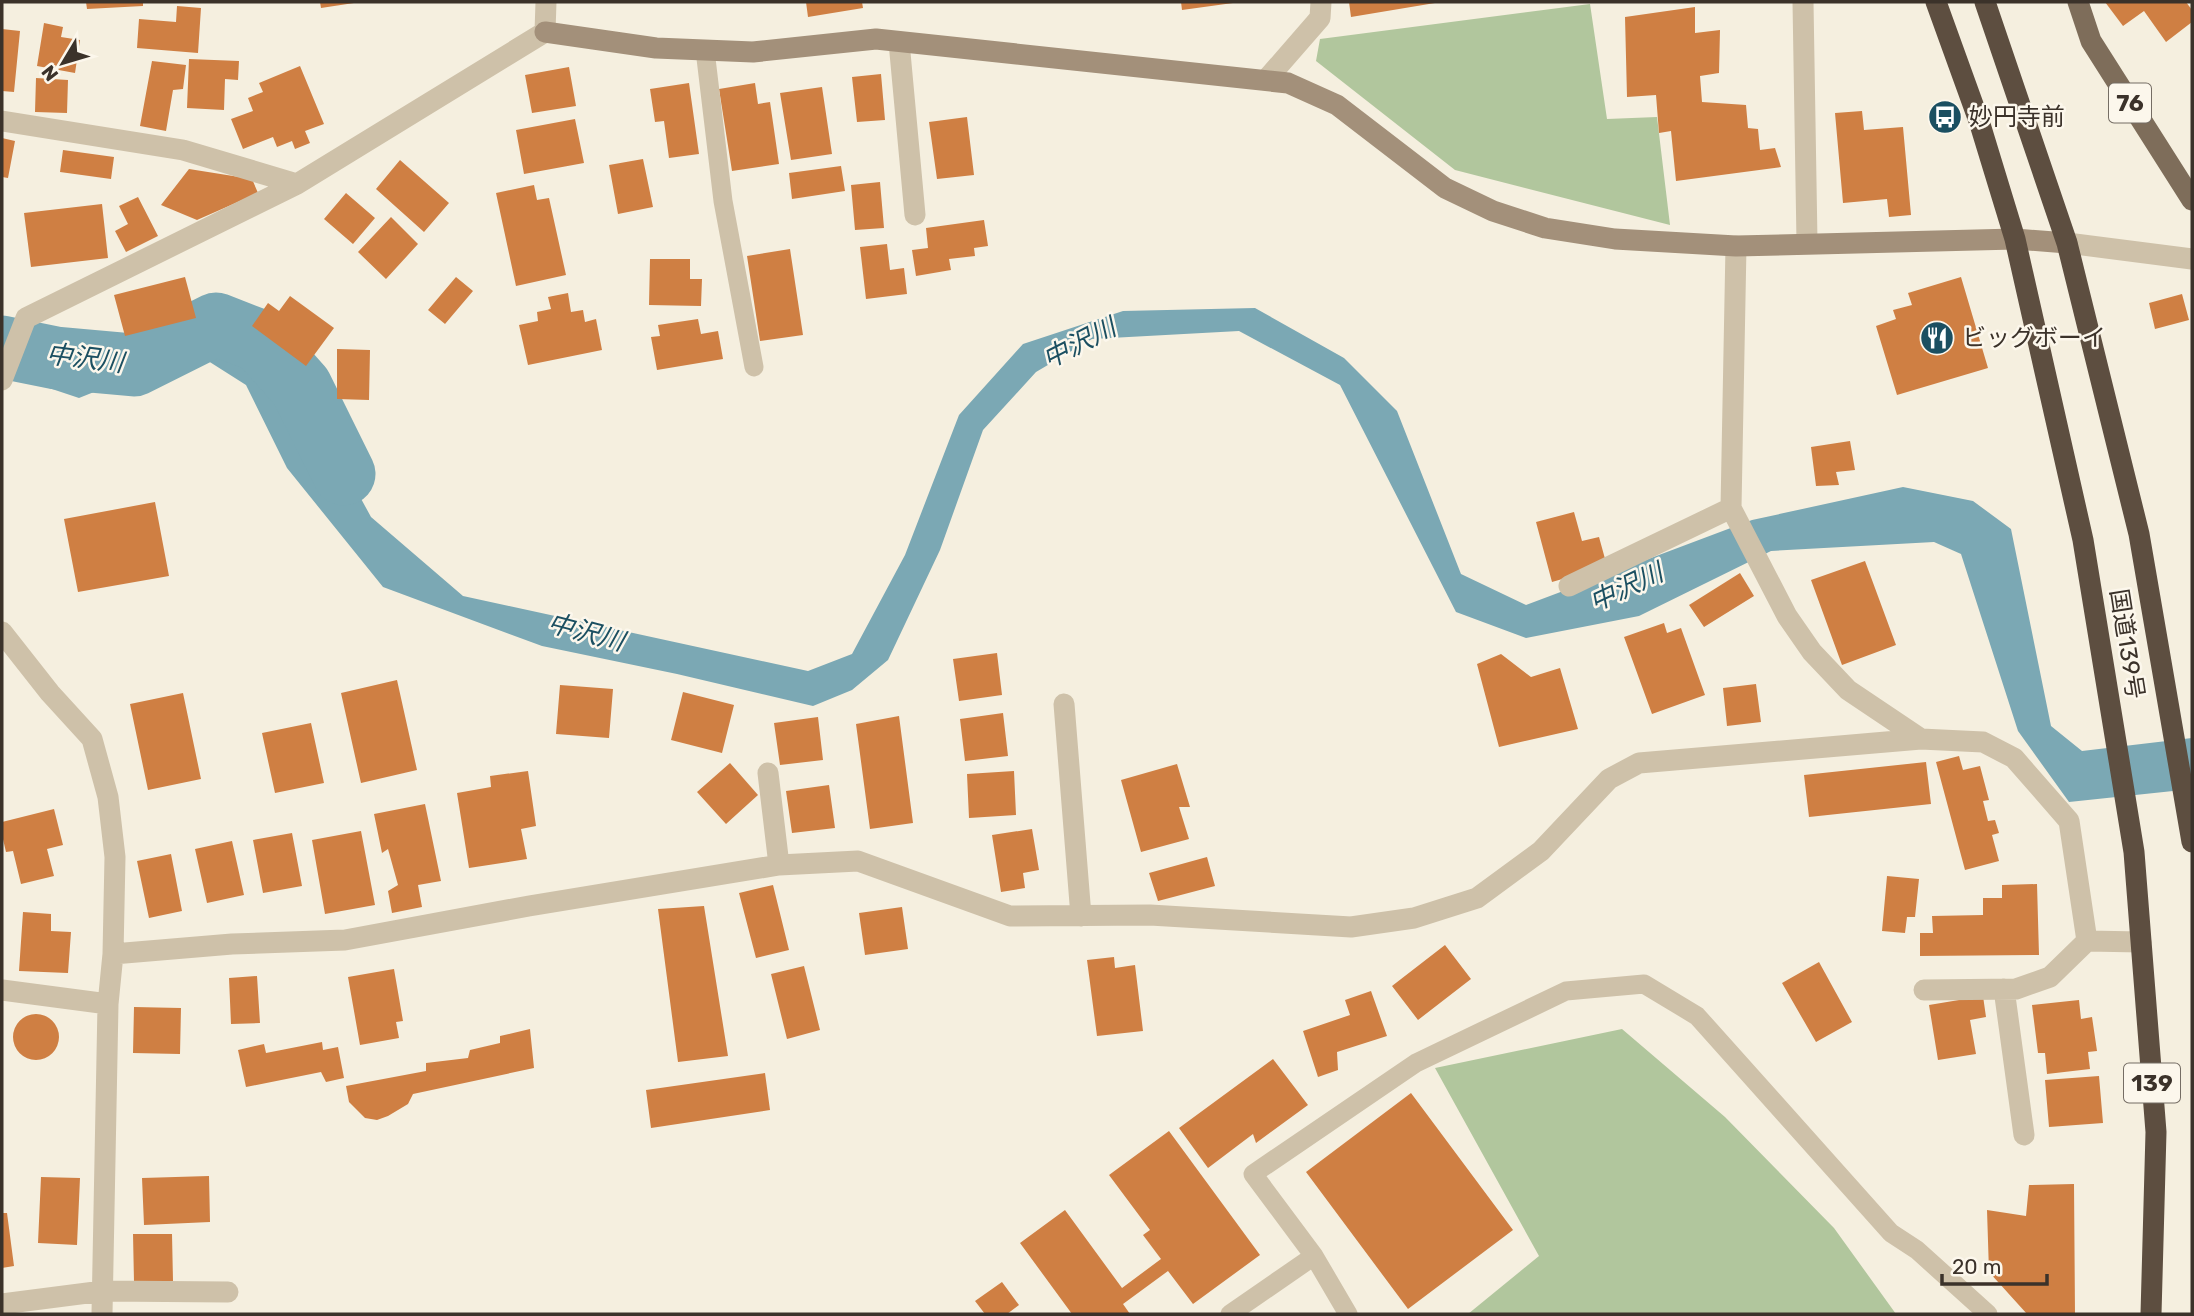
<svg xmlns="http://www.w3.org/2000/svg" width="2194" height="1316" viewBox="0 0 2194 1316" font-family="Rubik,'Noto Sans JP',sans-serif">
<style>
.green{fill:#b1c69d}
.water{fill:#7ba8b4}
.lines{fill:none;stroke-linecap:round;stroke-linejoin:round}
.river{stroke:#7ba8b4;stroke-width:63}
.building{fill:#cf7f43}
.lane{stroke:#cec1a9;stroke-width:19}
.street{stroke:#cec1a9;stroke-width:21}
.secondary{stroke:#a3907a;stroke-width:21}
.primary{stroke:#7e6d5a;stroke-width:21}
.highway{stroke:#5d4e40;stroke-width:21}
.labels{text-anchor:middle;stroke-width:5;stroke-linejoin:round;paint-order:stroke}
.shield{fill:#fcf7ec;stroke:#756d64;stroke-width:2}
.shield-label{font-size:23px;font-weight:bold;fill:#3b322a}
.poi-label{font-size:24px;fill:#3b322a;stroke:#fcf7ec;text-anchor:start}
.street-label{font-size:24px;fill:#3b322a;stroke:#fcf7ec}
.water-label{font-size:26px;font-style:italic;fill:#1b4f61;stroke:#fcf7ec}
</style>
<rect width="100%" height="100%" fill="#f5efdf"/>
<path class="green" d="M 1590,4 L 1607,119 L 1657,117 L 1670,225 L 1455,170 L 1316,61 L 1320,39 Z
M 1622,1029 L 1725,1117 L 1834,1228 L 1896,1314 L 1468,1314 L 1539,1256 L 1435,1068 Z"/>
<path class="water" d="M 1255,308 L 1344,358 L 1397,411 L 1461,574 L 1526,605 L 1752,520 L 1903,487 L 1973,501 L 2011,529 L 2051,726 L 2082,751 L 2192,738 L 2192,789 L 2069,802 L 2018,731 L 1961,554 L 1934,542 L 1771,551 L 1639,616 L 1526,638 L 1456,612 L 1340,385 L 1239,331 L 1092,339 L 1036,372 L 983,430 L 940,550 L 888,660 L 852,690 L 813,706 L 677,674 L 542,646 L 383,587 L 287,468 L 246,385 L 194,352 L 79,398 L 28,381 L 2,367 L 2,332 L 35,349 L 86,352 L 199,324 L 240,333 L 305,396 L 371,517 L 463,596 L 808,671 L 852,654 L 905,555 L 959,415 L 1023,344 L 1123,311 Z"/>
<g class="lines">
<path class="river" d="M 2,347 L 56,358 L 134,365 L 216,324 L 260,341 L 301,387 L 344,474"/>
</g>
<path class="building" d="M 86,2 L 143,2 L 143,6 L 87,9 Z
M 320,2 L 354,2 L 354,3 L 321,8 Z
M 806,2 L 862,2 L 863,8 L 808,17 Z
M 1181,2 L 1233,2 L 1233,3 L 1182,10 Z
M 1349,2 L 1435,2 L 1435,3 L 1351,17 Z
M 2105,2 L 2186,2 L 2192,10 L 2192,22 L 2166,42 L 2144,11 L 2123,26 Z
M 177,6 L 201,8 L 198,53 L 137,48 L 139,19 L 176,22 Z
M 1695,7 L 1695,33 L 1720,30 L 1719,73 L 1700,76 L 1702,102 L 1746,105 L 1748,128 L 1758,129 L 1760,150 L 1775,148 L 1781,167 L 1676,181 L 1671,131 L 1659,133 L 1656,95 L 1627,97 L 1625,17 Z
M 44,23 L 63,27 L 61,37 L 80,40 L 75,73 L 37,66 Z
M 2,29 L 20,31 L 14,92 L 2,91 Z
M 189,59 L 239,61 L 238,80 L 225,79 L 224,110 L 187,108 Z
M 152,61 L 186,65 L 183,89 L 173,90 L 166,131 L 140,126 Z
M 300,66 L 324,124 L 305,131 L 310,143 L 295,149 L 292,141 L 277,147 L 273,137 L 243,149 L 231,119 L 253,111 L 248,98 L 263,92 L 259,83 Z
M 569,67 L 576,106 L 532,113 L 525,75 Z
M 881,74 L 885,120 L 857,122 L 852,77 Z
M 36,78 L 68,80 L 67,113 L 35,112 Z
M 689,83 L 699,154 L 669,158 L 664,121 L 655,122 L 650,89 Z
M 755,83 L 758,104 L 770,102 L 779,164 L 732,171 L 719,89 Z
M 822,87 L 832,154 L 791,160 L 780,93 Z
M 1862,111 L 1864,130 L 1903,127 L 1911,215 L 1889,217 L 1887,199 L 1843,203 L 1835,113 Z
M 967,117 L 974,175 L 937,179 L 929,122 Z
M 575,119 L 584,163 L 524,174 L 516,130 Z
M 2,138 L 15,141 L 8,178 L 2,177 Z
M 63,150 L 114,157 L 111,179 L 60,172 Z
M 643,159 L 653,207 L 618,214 L 609,165 Z
M 400,160 L 449,203 L 424,232 L 376,189 Z
M 841,166 L 845,191 L 792,199 L 789,173 Z
M 189,169 L 252,179 L 258,193 L 197,220 L 161,205 Z
M 880,182 L 884,228 L 855,230 L 851,185 Z
M 534,185 L 537,200 L 549,198 L 566,275 L 516,286 L 496,193 Z
M 346,193 L 375,218 L 353,244 L 324,219 Z
M 138,197 L 158,236 L 126,252 L 115,231 L 128,224 L 119,206 Z
M 102,204 L 108,258 L 31,267 L 24,213 Z
M 391,217 L 418,244 L 386,279 L 358,252 Z
M 984,220 L 988,246 L 974,248 L 975,256 L 949,259 L 951,270 L 916,276 L 912,250 L 928,248 L 926,228 Z
M 887,244 L 890,270 L 904,268 L 907,294 L 866,299 L 860,247 Z
M 790,249 L 803,335 L 760,341 L 747,256 Z
M 650,259 L 690,259 L 690,279 L 702,279 L 701,306 L 649,305 Z
M 185,277 L 196,318 L 125,336 L 114,295 Z
M 456,277 L 473,291 L 445,324 L 428,310 Z
M 1961,277 L 1988,368 L 1897,395 L 1876,326 L 1896,319 L 1893,310 L 1912,305 L 1908,293 Z
M 568,293 L 571,312 L 583,310 L 585,322 L 596,319 L 602,350 L 528,365 L 519,325 L 538,321 L 537,312 L 551,309 L 548,297 Z
M 2182,294 L 2189,320 L 2155,329 L 2149,303 Z
M 290,296 L 334,328 L 306,366 L 252,326 L 268,303 L 279,311 Z
M 698,319 L 701,334 L 718,331 L 723,359 L 657,370 L 651,337 L 660,336 L 658,325 Z
M 337,349 L 370,350 L 369,400 L 337,399 Z
M 1850,441 L 1855,470 L 1836,472 L 1839,485 L 1816,486 L 1811,447 Z
M 155,502 L 169,576 L 78,592 L 64,519 Z
M 1574,512 L 1582,541 L 1599,537 L 1607,566 L 1552,582 L 1536,522 Z
M 1865,561 L 1896,645 L 1842,665 L 1811,580 Z
M 1740,573 L 1754,596 L 1704,627 L 1689,605 Z
M 1664,623 L 1667,633 L 1681,628 L 1705,695 L 1652,714 L 1624,637 Z
M 997,653 L 1002,695 L 959,701 L 953,659 Z
M 1501,654 L 1531,677 L 1560,668 L 1578,729 L 1499,747 L 1477,664 Z
M 397,680 L 417,770 L 361,783 L 341,693 Z
M 1756,684 L 1761,722 L 1727,726 L 1723,688 Z
M 560,685 L 613,689 L 609,738 L 556,734 Z
M 683,692 L 734,705 L 722,753 L 671,740 Z
M 183,693 L 201,779 L 148,790 L 130,704 Z
M 1003,713 L 1008,756 L 965,761 L 960,719 Z
M 899,716 L 913,823 L 870,829 L 856,724 Z
M 818,717 L 823,760 L 780,765 L 774,723 Z
M 311,723 L 324,783 L 275,793 L 262,733 Z
M 1959,756 L 1963,770 L 1980,766 L 1989,800 L 1983,801 L 1988,821 L 1995,820 L 1999,833 L 1992,835 L 1999,861 L 1965,870 L 1936,762 Z
M 1926,762 L 1931,804 L 1809,817 L 1804,775 Z
M 730,763 L 758,795 L 726,824 L 697,792 Z
M 1177,764 L 1190,807 L 1179,807 L 1189,839 L 1141,852 L 1121,780 Z
M 528,771 L 536,826 L 521,829 L 527,859 L 469,868 L 457,793 L 491,787 L 490,776 Z
M 1014,771 L 1016,815 L 969,818 L 967,774 Z
M 829,785 L 835,828 L 792,833 L 786,791 Z
M 425,804 L 441,881 L 418,885 L 422,907 L 392,913 L 388,891 L 398,885 L 388,849 L 382,853 L 374,814 Z
M 54,809 L 63,845 L 47,849 L 54,876 L 21,884 L 13,851 L 6,852 L 2,835 L 2,822 Z
M 1032,829 L 1039,870 L 1023,873 L 1025,888 L 1001,892 L 992,835 Z
M 361,831 L 375,905 L 325,914 L 312,840 Z
M 292,833 L 302,886 L 263,893 L 253,840 Z
M 232,841 L 244,895 L 207,903 L 195,849 Z
M 171,854 L 182,911 L 149,918 L 137,861 Z
M 1207,857 L 1215,886 L 1158,901 L 1149,873 Z
M 1887,876 L 1919,879 L 1915,917 L 1907,917 L 1905,933 L 1882,931 Z
M 2037,884 L 2039,955 L 1920,956 L 1920,933 L 1933,933 L 1932,916 L 1983,915 L 1983,898 L 2002,898 L 2002,885 Z
M 773,885 L 789,950 L 756,958 L 739,893 Z
M 704,906 L 728,1056 L 678,1062 L 658,909 Z
M 902,907 L 908,949 L 865,955 L 859,913 Z
M 23,912 L 51,914 L 51,931 L 71,932 L 68,973 L 19,971 Z
M 1445,945 L 1471,979 L 1418,1020 L 1392,986 Z
M 1114,957 L 1115,968 L 1135,965 L 1143,1031 L 1097,1036 L 1087,960 Z
M 1819,962 L 1852,1022 L 1816,1042 L 1782,983 Z
M 804,966 L 820,1030 L 787,1039 L 771,974 Z
M 394,969 L 403,1021 L 396,1022 L 399,1038 L 360,1045 L 348,977 Z
M 257,976 L 260,1023 L 231,1024 L 229,978 Z
M 1371,991 L 1387,1036 L 1337,1052 L 1338,1070 L 1318,1077 L 1303,1031 L 1350,1015 L 1345,1000 Z
M 1983,996 L 1986,1017 L 1970,1020 L 1976,1054 L 1938,1060 L 1929,1005 Z
M 2079,1000 L 2081,1019 L 2092,1017 L 2097,1051 L 2088,1052 L 2090,1069 L 2047,1074 L 2045,1053 L 2038,1053 L 2032,1005 Z
M 134,1007 L 181,1008 L 180,1054 L 133,1053 Z
M13 1037a23 23 0 1 1 46 0a23 23 0 1 1-46 0Z
M 530,1029 L 534,1068 L 413,1094 L 408,1104 L 388,1116 L 377,1120 L 365,1118 L 349,1102 L 346,1086 L 426,1071 L 426,1063 L 468,1058 L 470,1050 L 500,1043 L 500,1036 Z
M 322,1042 L 323,1050 L 338,1047 L 344,1078 L 326,1082 L 321,1072 L 246,1087 L 238,1050 L 264,1044 L 266,1053 Z
M 1273,1059 L 1308,1105 L 1256,1143 L 1253,1134 L 1208,1168 L 1179,1128 Z
M 765,1073 L 770,1110 L 651,1128 L 646,1090 Z
M 2099,1076 L 2103,1123 L 2049,1127 L 2045,1080 Z
M 1411,1093 L 1513,1230 L 1408,1309 L 1306,1172 Z
M 1169,1131 L 1260,1255 L 1193,1304 L 1168,1271 L 1123,1304 L 1130,1314 L 1072,1314 L 1020,1243 L 1065,1210 L 1122,1288 L 1161,1259 L 1143,1235 L 1150,1230 L 1109,1175 Z
M 209,1176 L 210,1222 L 144,1225 L 142,1178 Z
M 41,1177 L 80,1178 L 77,1245 L 38,1243 Z
M 2074,1184 L 2075,1314 L 2027,1314 L 1989,1272 L 1987,1210 L 2026,1216 L 2029,1185 Z
M 2,1213 L 7,1213 L 14,1266 L 2,1268 Z
M 133,1234 L 172,1234 L 173,1281 L 134,1282 Z
M 1002,1282 L 1019,1305 L 1007,1314 L 985,1314 L 975,1301 Z"/>
<g class="lines">
<path class="lane" d="M 705,50 L 723,201 L 754,367
M 1230,1314 L 1314,1256
M 1348,1314 L 1314,1256 L 1253,1174 L 1416,1063 L 1566,991 L 1644,984 L 1697,1016 L 1891,1233 L 1917,1250 L 1988,1314"/>
<path class="street" d="M 1803,2 L 1807,242
M 899,42 L 915,215
M 1266,80 L 1320,18 L 1321,2
M 2,121 L 183,150 L 297,184
M 2067,243 L 2192,259
M 1736,246 L 1731,508 L 1787,616 L 1812,652 L 1848,690 L 1921,739 L 1983,742 L 2014,758 L 2069,821 L 2087,941 L 2141,942
M 2,380 L 26,318 L 297,184 L 545,32 L 546,2
M 1569,586 L 1731,508
M 2,632 L 50,693 L 92,739 L 108,797 L 115,857 L 113,954 L 108,1004 L 102,1314
M 1064,704 L 1081,916
M 768,773 L 779,865
M 113,954 L 232,944 L 345,940 L 529,906 L 779,865 L 858,861 L 1010,916 L 1150,915 L 1351,927 L 1414,918 L 1477,898 L 1541,851 L 1609,779 L 1639,763 L 1921,739
M 2004,989 L 2024,1135
M 2,990 L 108,1004
M 1924,990 L 2016,989 L 2050,977 L 2087,941
M 2,1304 L 103,1291 L 228,1292"/>
<path class="secondary" d="M 545,32 L 656,48 L 753,52 L 876,39 L 1288,83 L 1337,105 L 1445,188 L 1493,211 L 1545,228 L 1615,239 L 1736,246 L 2015,239 L 2067,243"/>
<path class="primary" d="M 2078,2 L 2091,41 L 2192,200"/>
<path class="highway" d="M 1936,2 L 1979,121 L 2015,239 L 2083,540 L 2134,852 L 2156,1132 L 2151,1314
M 1985,2 L 2067,243 L 2139,534 L 2192,842"/>
</g>
<defs>
<g id="bus-disc" transform="scale(1.75)"><circle r="9.5" fill="#1b4f61" stroke="#fcf7ec"/><path d="M-5-6H5V4H4V6H2V4H-2V6H-4V4H-5ZM-3.5-4V0h7V-4ZM-3.5 1.2v1.5H-2V1.2ZM2 1.2v1.5H3.5V1.2Z" fill="#fff"/></g>
<g id="restaurant-disc" transform="scale(1.75)"><circle r="9.5" fill="#1b4f61" stroke="#fcf7ec"/><path d="M-5-6h1v4h1v-4h1v4h1v-4h1v5L-1.5 .5V6h-2V.5L-5-1ZM5-6V6H3V1.5H1.5Q1.5-4 5-6Z" fill="#fff"/></g>
</defs>
<g fill-rule="evenodd">
<use href="#bus-disc" x="1945" y="117"/>
<use href="#restaurant-disc" x="1937" y="338"/>
</g>
<g class="labels">
<g class="shield">
<rect x="2109" y="83.5" width="42" height="39" rx="5"/>
<rect x="2124" y="1063.5" width="56" height="39" rx="5"/>
</g>
<g class="shield-label">
<text x="2130" y="111">76</text>
<text x="2152" y="1091">139</text>
</g>
<g class="poi-label">
<text x="1969" y="125">妙円寺前</text>
<text x="1962" y="346">ビッグボーイ</text>
</g>
<g class="street-label">
<text transform="translate(2127 644) rotate(81)" y="8">国道139号</text>
</g>
<g class="water-label">
<text transform="translate(1079 343) rotate(-27)" y="9">中沢川</text>
<text transform="translate(85 358) rotate(7)" y="9">中沢川</text>
<text transform="translate(1626 587) rotate(-25)" y="9">中沢川</text>
<text transform="translate(586 632) rotate(15)" y="9">中沢川</text>
</g>
</g>
<rect width="2194" height="1316" fill="none" stroke="#3b322a" stroke-width="7"/>
<g transform="translate(63 63) rotate(232)" stroke="#fcf7ec" stroke-width="5" paint-order="stroke">
<path d="M0-5L12 26L0 18L-12 26Z" fill="#3b322a"/>
<text y="-10" font-size="19" font-weight="bold" text-anchor="middle" fill="#3b322a">N</text>
</g>
<path d="M1942 1274v10h105v-10" fill="none" stroke="#3b322a" stroke-width="3.5"/>
<text x="1952" y="1274" font-size="21" fill="#3b322a" stroke="#fcf7ec" stroke-width="5" paint-order="stroke">20 m</text>
</svg>
